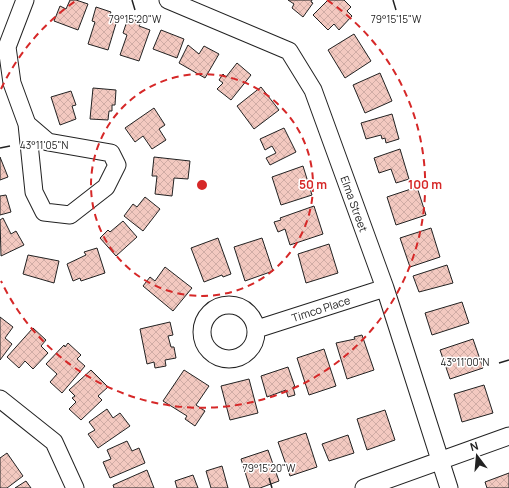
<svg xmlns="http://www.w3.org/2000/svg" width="509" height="488" viewBox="0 0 509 488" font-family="Manrope,sans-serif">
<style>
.building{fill:url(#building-cross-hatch);stroke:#222}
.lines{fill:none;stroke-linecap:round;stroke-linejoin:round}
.minor-casing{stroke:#222;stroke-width:19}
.minor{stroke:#fff;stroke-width:17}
.ticks{fill:none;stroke:#222;stroke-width:1.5}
.ring{fill:none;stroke:#d62828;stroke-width:2;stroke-dasharray:7 5}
.labels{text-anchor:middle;stroke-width:3;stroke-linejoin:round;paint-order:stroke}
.street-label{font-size:11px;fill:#222;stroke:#fff}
.ticks-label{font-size:10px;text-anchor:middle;fill:#222;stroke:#fff;stroke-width:3;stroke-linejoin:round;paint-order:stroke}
.centre{fill:#d62828;stroke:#fff;stroke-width:2}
.ring-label{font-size:12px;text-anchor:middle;font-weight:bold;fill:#d62828;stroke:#fff;stroke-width:3;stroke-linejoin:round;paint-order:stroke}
</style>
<defs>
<pattern id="building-cross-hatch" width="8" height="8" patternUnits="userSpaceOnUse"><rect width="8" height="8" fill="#f3c9c0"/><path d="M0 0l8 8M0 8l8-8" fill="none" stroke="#d0aca5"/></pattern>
</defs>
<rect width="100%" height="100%" fill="#fff"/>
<path class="building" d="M 70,0 L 76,0 L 88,4 L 78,30 L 54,21 L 60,6 L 66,9 Z
M 288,0 L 312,0 L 311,2 L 313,3 L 303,17 L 292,8 L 294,4 Z
M 328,0 L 344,0 L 351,7 L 347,11 L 352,16 L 339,30 L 334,24 L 328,30 L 313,15 Z
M 96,7 L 111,12 L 110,14 L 118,17 L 108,50 L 88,44 L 95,22 L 92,21 Z
M 128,18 L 141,22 L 139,26 L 150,30 L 139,61 L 120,55 L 127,35 L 123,33 Z
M 161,30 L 184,39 L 177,58 L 153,49 Z
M 354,34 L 371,61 L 345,78 L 328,50 Z
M 188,45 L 199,54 L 204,46 L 219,54 L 205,78 L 179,63 Z
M 237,63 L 251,75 L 231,100 L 217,89 L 223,83 L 219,80 L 223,74 L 226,77 Z
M 380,73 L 392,101 L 365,113 L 353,85 Z
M 261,87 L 279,110 L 254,129 L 237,106 Z
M 93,88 L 116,90 L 115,105 L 112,105 L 112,111 L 109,111 L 108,120 L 90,119 Z
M 71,91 L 76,105 L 72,106 L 76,119 L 60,125 L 51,97 Z
M 154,108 L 165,125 L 159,129 L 166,140 L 152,149 L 143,136 L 135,142 L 125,128 Z
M 392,114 L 399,139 L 386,143 L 385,138 L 382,139 L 381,135 L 366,139 L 361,123 Z
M 284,128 L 296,152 L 270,165 L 266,158 L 276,153 L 272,146 L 265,150 L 260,139 Z
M 400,149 L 409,179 L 396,183 L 391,169 L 379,173 L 374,158 Z
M 0,157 L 8,177 L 0,180 Z
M 154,157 L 190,161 L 188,179 L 174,178 L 172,196 L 155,194 L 157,176 L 152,176 Z
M 303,166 L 312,195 L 281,205 L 272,177 Z
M 417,187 L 426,215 L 396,225 L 387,197 Z
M 6,195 L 11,212 L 0,215 L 0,196 Z
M 145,197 L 160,209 L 143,231 L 124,216 L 133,204 L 137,207 Z
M 314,206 L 323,234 L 290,245 L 285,229 L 278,232 L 274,222 L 281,220 L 280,218 Z
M 3,218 L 11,234 L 16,231 L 24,245 L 1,256 L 0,220 Z
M 123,221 L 137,237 L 116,256 L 100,238 L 108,230 L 110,232 Z
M 431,228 L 440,257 L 410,267 L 400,238 Z
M 218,238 L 231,274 L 223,277 L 222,275 L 204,282 L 191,248 Z
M 262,238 L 273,271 L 245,281 L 234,247 Z
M 329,244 L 338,273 L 306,283 L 298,254 Z
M 97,248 L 105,273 L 81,281 L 80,278 L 73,281 L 67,264 L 86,255 L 84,252 Z
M 28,255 L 59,261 L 54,283 L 23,274 Z
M 447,265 L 453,283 L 419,292 L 413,276 Z
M 165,267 L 192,288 L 173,311 L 143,286 L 150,277 L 155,281 Z
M 462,302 L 469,323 L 432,335 L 425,313 Z
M 0,317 L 13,327 L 5,338 L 12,344 L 0,360 Z
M 170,322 L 173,335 L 168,336 L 171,347 L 174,347 L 176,358 L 165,360 L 166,366 L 155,368 L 154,362 L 147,364 L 140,329 Z
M 33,328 L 46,340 L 41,346 L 48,353 L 33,369 L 25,361 L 19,368 L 7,357 Z
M 362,335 L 374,370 L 347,379 L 336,343 L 355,339 L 354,337 Z
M 473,339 L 483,368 L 450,379 L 440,350 Z
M 68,343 L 81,355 L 77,359 L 85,366 L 62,393 L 50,382 L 57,374 L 46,364 L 64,345 L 65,347 Z
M 324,349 L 336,386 L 309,395 L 297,358 Z
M 288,367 L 295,387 L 293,387 L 295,395 L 288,397 L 286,390 L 267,397 L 261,376 Z
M 91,370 L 108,387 L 98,396 L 102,400 L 81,420 L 69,409 L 76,402 L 72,398 L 75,396 L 69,390 Z
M 184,370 L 209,386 L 196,405 L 205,411 L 195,426 L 185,419 L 187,416 L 163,401 Z
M 249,379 L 258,413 L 230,420 L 221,386 Z
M 484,385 L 493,413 L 462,422 L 454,394 Z
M 107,409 L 113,418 L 120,413 L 130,426 L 98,448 L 88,434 L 95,430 L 89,422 Z
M 385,410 L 395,440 L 367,450 L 357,419 Z
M 306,433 L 317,467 L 290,476 L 278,442 Z
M 348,435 L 354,453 L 329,461 L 322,444 Z
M 127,441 L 132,451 L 139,448 L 145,463 L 110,478 L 103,462 L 111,459 L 107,450 Z
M 268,450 L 279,481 L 260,488 L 250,488 L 241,459 Z
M 7,453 L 23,476 L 7,488 L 0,488 L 0,458 Z
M 222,466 L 228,488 L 211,488 L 206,471 Z
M 147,470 L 154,488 L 114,488 L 113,485 Z
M 509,473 L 509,488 L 487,488 L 485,482 Z
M 193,475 L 198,488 L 177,488 L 175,481 Z
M 26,481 L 31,488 L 15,488 Z"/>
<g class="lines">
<g class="minor-casing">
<path id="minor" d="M 25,0 L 7,47 L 12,83 L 27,124 L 34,192 L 44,212 L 70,215 L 106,187 L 117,165 L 111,153 L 48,142 L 27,124
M 168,0 L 289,51 L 313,90 L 385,288 L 449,488
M202 332a27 27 0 1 1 54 0a27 27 0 1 1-54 0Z
M 257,329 L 385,288
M 0,399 L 54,442 L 75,488
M 364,488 L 509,436"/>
</g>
<use href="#minor" class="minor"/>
</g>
<path class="ticks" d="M 132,0 L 135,10M 393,0 L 396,10M 0,148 L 10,146M 499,363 L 509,360M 269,478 L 272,488"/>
<g class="ring">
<circle cx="202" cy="185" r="111"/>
<path d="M1 89A223 223 0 0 1 77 0M327 0A223 223 0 1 1 1 281"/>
</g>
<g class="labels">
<g class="street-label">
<text transform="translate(354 204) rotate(70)" y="4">Elma Street</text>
<text transform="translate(321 309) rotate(-18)" y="4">Timco Place</text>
</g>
</g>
<g class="ticks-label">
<text x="135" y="23">79°15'20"W</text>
<text x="396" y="23">79°15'15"W</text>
<text x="44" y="149">43°11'05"N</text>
<text x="465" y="366">43°11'00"N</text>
<text x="269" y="472">79°15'20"W</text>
</g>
<circle cx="202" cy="185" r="6" class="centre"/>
<g class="ring-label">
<text x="313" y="189">50 m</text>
<text x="425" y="189">100 m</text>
</g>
<g transform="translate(477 456) rotate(344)" stroke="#ffffff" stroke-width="3" paint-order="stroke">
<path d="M0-3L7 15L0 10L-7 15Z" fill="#222222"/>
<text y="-6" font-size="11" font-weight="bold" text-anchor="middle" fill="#222222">N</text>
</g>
</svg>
